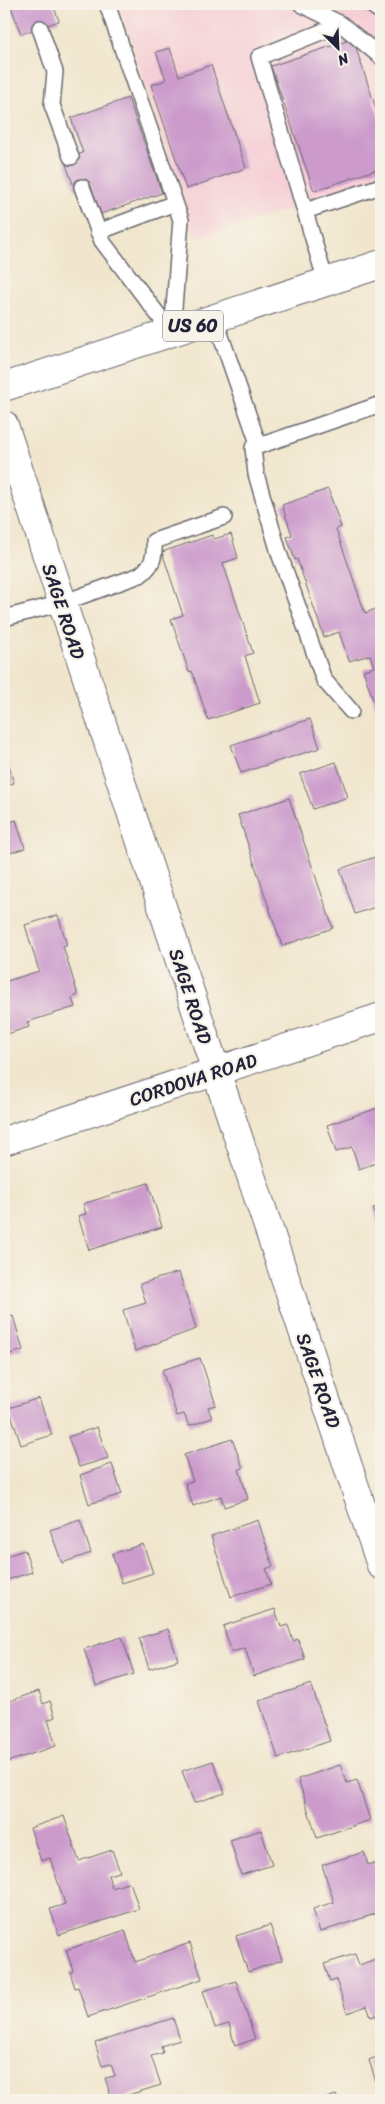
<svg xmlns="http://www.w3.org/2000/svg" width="385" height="2104" viewBox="0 0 385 2104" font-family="Sriracha,sans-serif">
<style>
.built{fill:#f6cfd6}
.building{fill:#cc9bcc}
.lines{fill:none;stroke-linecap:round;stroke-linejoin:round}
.service-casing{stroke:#6a676e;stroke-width:18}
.minor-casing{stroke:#6a676e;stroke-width:30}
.primary-casing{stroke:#6a676e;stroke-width:30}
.service{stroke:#fff;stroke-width:15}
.minor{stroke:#fff;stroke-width:28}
.primary{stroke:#fff;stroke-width:28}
.labels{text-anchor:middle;stroke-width:4.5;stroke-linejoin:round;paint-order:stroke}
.shield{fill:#f7f3e8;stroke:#62616f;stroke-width:1}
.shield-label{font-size:18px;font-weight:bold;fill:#22223b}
.street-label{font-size:19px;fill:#22223b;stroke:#f7f3e8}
</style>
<rect width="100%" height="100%" fill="#f7f3e8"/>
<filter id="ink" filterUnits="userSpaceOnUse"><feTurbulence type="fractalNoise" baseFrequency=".02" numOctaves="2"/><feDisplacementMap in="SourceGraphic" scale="10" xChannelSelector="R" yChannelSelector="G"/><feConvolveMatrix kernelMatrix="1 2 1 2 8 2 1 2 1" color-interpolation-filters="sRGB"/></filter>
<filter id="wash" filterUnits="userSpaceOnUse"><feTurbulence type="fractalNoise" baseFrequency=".0096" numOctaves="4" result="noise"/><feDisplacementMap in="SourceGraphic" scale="20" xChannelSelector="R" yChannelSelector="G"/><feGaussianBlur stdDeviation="1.12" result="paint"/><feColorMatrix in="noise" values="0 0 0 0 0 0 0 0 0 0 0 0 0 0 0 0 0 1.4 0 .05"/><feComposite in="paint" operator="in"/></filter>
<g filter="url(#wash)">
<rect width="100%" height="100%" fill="#f1e6cd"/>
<path class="built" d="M 119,4 L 381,4 L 381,180 L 196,239 Z"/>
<g id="blocks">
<path class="building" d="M 10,4 L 53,4 L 59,21 L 21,34 Z
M 353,39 L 381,124 L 381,168 L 314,191 L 271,66 Z
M 170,48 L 179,76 L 211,65 L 246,168 L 186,189 L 151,85 L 166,80 L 156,52 Z
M 128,98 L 162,193 L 101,214 L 90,184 L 75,190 L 64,159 L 83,153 L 71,118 Z
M 328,489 L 341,527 L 336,529 L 365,613 L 381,607 L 381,709 L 377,711 L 363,670 L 374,667 L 370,655 L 349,661 L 339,632 L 324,637 L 297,559 L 295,560 L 287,537 L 292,535 L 282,505 Z
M 231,534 L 238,558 L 223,563 L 253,653 L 245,656 L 260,703 L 208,720 L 192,671 L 189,672 L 171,619 L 183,615 L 162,552 L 212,535 L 214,539 Z
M 310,719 L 320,748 L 241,773 L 231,745 Z
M 4,750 L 14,783 L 4,786 Z
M 336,762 L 348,797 L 313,809 L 300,774 Z
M 289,798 L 333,928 L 282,946 L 238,815 Z
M 16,820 L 25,848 L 4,855 L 4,824 Z
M 381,855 L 381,905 L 355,914 L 340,869 Z
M 58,915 L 67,945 L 63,946 L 78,995 L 72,998 L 75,1007 L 27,1022 L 29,1027 L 4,1035 L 4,982 L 39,971 L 25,925 Z
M 381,1107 L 381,1161 L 359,1169 L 352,1147 L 336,1152 L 327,1125 Z
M 148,1183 L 162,1227 L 89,1250 L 78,1216 L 86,1214 L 83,1204 Z
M 381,1206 L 381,1233 L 373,1208 Z
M 179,1272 L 196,1329 L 135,1351 L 123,1310 L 146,1303 L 140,1284 Z
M 13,1316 L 23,1350 L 4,1356 L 4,1319 Z
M 200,1358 L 216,1405 L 208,1407 L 212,1418 L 189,1426 L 184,1414 L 177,1416 L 162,1370 Z
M 39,1398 L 52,1435 L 21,1445 L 9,1408 Z
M 97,1427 L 108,1458 L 79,1467 L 68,1437 Z
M 232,1439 L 243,1468 L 239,1469 L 248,1499 L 224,1507 L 221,1496 L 193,1506 L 185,1483 L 193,1481 L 184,1455 Z
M 112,1464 L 122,1494 L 89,1504 L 80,1475 Z
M 80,1520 L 91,1553 L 62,1563 L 50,1530 Z
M 258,1520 L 273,1566 L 266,1569 L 271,1584 L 231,1597 L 211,1536 Z
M 143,1544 L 153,1573 L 122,1583 L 112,1554 Z
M 25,1550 L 32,1572 L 4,1581 L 4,1552 L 5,1556 Z
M 275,1609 L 281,1627 L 288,1625 L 293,1641 L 298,1639 L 305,1659 L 254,1676 L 245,1648 L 232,1652 L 223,1626 Z
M 168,1629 L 178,1660 L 149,1669 L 139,1638 Z
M 122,1637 L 134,1674 L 96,1686 L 84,1649 Z
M 311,1684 L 330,1741 L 278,1758 L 259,1701 Z
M 39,1691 L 43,1704 L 50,1701 L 55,1717 L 48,1720 L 56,1746 L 4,1763 L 4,1703 Z
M 213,1761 L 225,1793 L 194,1803 L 182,1771 Z
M 340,1765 L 347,1783 L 357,1780 L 370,1820 L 317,1838 L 298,1779 Z
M 64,1816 L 79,1861 L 112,1850 L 120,1872 L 108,1875 L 112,1888 L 130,1882 L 139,1909 L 59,1935 L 50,1909 L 65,1904 L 50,1858 L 41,1861 L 30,1828 Z
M 261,1830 L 272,1865 L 241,1875 L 230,1840 Z
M 364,1852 L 368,1865 L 374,1863 L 381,1885 L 381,1894 L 378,1895 L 381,1912 L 320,1932 L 313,1909 L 334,1902 L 322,1865 Z
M 270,1925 L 282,1960 L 248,1972 L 236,1936 Z
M 125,1930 L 135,1962 L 190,1943 L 202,1979 L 88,2017 L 78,1987 L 75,1988 L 70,1972 L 73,1971 L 66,1950 Z
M 355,1954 L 359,1965 L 381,1957 L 381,2014 L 371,2017 L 367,2006 L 347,2013 L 336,1979 L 330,1981 L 324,1964 Z
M 236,1981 L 255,2039 L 235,2046 L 229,2024 L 215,2028 L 203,1991 Z
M 173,2018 L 180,2040 L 161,2046 L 163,2053 L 151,2056 L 161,2085 L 112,2100 L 105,2078 L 115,2076 L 111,2064 L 102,2066 L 95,2043 Z
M 381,2035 L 381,2052 L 376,2037 Z
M 381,2055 L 381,2080 L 376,2082 L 369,2060 Z
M 336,2095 L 338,2100 L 320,2100 Z"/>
</g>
</g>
<g filter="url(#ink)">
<use href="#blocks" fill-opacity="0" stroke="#6a676e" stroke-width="1"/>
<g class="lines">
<g class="service-casing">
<path id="service" d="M 301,4 L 341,24 L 381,57
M 370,4 L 381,12
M 40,28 L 55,72 L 52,105 L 71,157
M 82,187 L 102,241 L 172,333 L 181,220 L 107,4
M 305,211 L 381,186
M 98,232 L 175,203
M 326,282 L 259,57 L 341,24
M 215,319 L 259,446
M 4,618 L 62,603 L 140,575 C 153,565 155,557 154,541 L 224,517
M 351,711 L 324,680 L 279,553 L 256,474 L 253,448 L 381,404"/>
</g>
<g class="minor-casing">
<path id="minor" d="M 4,425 L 216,1071 L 381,1565
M 4,1141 L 381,1017"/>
</g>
<g class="primary-casing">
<path id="primary" d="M 4,387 L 381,264"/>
</g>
<use href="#service" class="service"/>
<use href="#minor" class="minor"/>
<use href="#primary" class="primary"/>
</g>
</g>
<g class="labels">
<rect class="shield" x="163" y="310.5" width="60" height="31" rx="4"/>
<g class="shield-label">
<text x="193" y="332">US 60</text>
</g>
<g class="street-label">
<text transform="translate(64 611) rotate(72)" y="7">SAGE ROAD</text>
<text transform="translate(191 996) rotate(72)" y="7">SAGE ROAD</text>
<text transform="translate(193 1079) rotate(-18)" y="7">CORDOVA ROAD</text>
<text transform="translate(319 1380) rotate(71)" y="7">SAGE ROAD</text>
</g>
</g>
<rect width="385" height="2104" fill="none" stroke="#f7f3e8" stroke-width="20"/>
<g transform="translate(338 48) rotate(156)" stroke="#f7f3e8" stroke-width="4" paint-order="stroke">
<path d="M0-4L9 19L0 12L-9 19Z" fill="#22223b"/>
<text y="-8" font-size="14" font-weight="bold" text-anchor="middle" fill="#22223b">N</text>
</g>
</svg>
